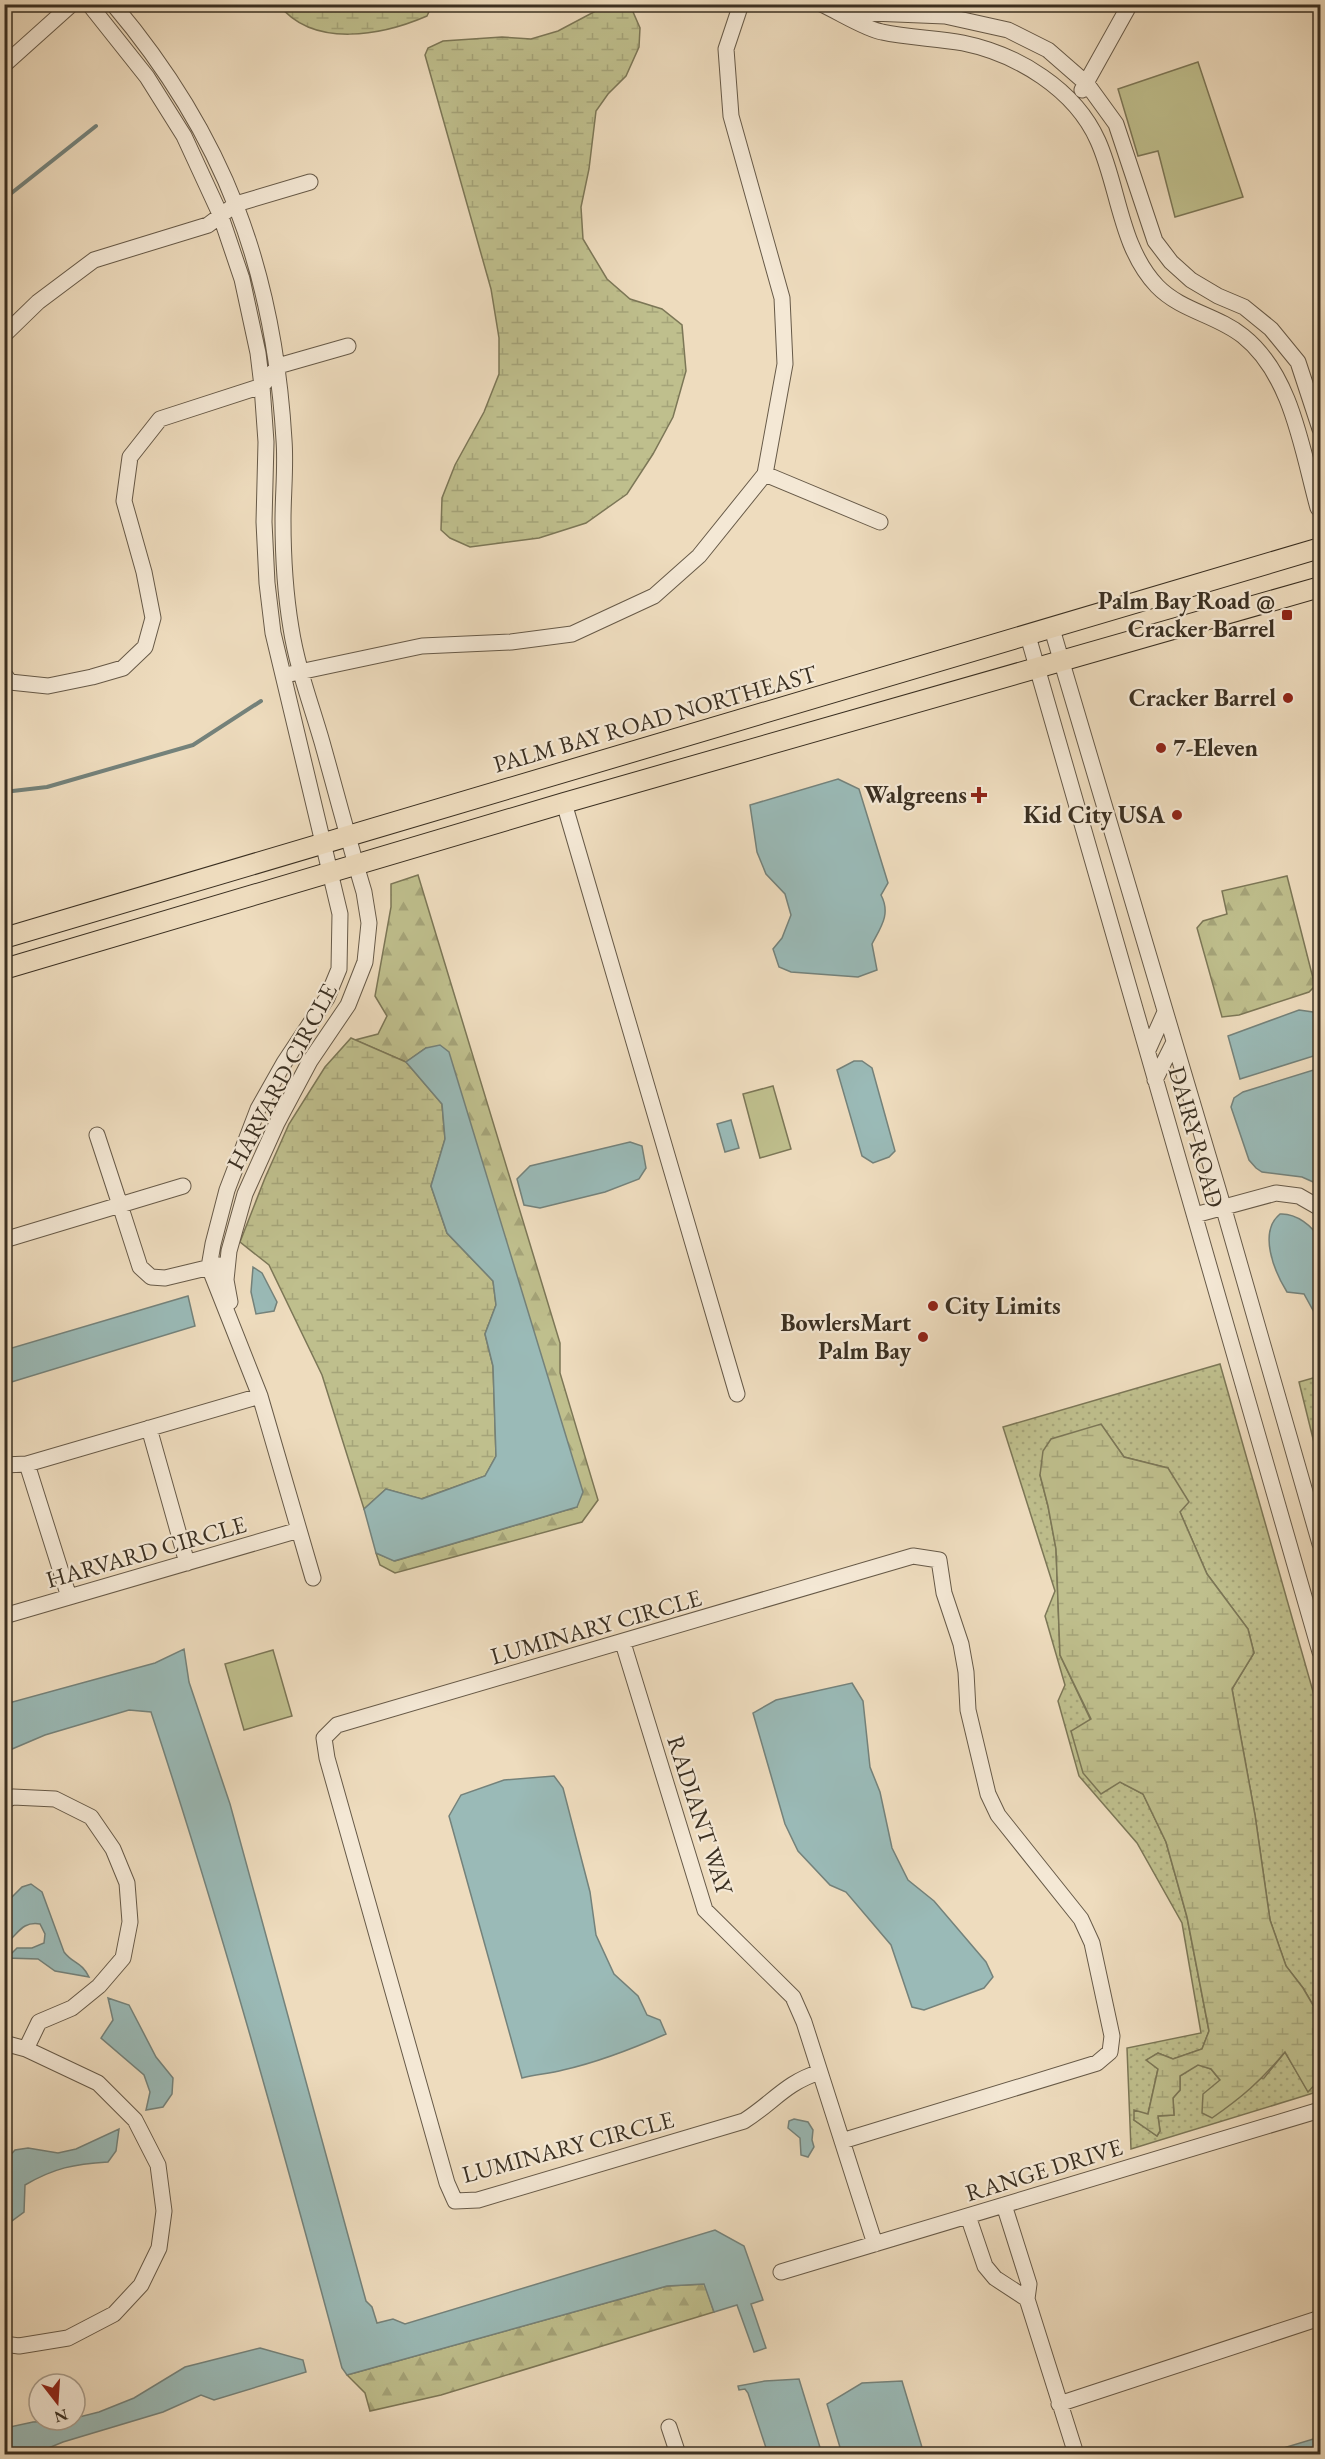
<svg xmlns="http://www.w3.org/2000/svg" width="1325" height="2459" viewBox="0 0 1325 2459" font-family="'EB Garamond',serif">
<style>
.grass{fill:url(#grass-dots);stroke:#7c7757;stroke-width:1.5}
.forest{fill:url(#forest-firs);stroke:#7c7757;stroke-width:1.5}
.wetland{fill:url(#wetland-marsh);stroke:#7c7757;stroke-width:1.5}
.park{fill:#bfbf8d;stroke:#7c7757;stroke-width:1.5}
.water{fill:#9abab7;stroke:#74827b;stroke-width:1.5}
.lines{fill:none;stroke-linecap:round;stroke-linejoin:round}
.stream{stroke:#74827b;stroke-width:4}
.minor-casing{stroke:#675a48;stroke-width:17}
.major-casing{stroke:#3a2f21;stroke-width:22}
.minor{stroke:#f4e8d5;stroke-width:15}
.major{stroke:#eedcbe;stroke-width:20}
.poi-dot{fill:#8f2418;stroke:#f4e8d5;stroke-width:2}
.labels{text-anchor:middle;stroke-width:4.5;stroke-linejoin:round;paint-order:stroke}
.poi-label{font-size:24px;font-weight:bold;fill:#3a2f21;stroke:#f4e8d5;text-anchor:end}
.street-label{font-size:24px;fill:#3a2f21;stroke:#f4e8d5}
</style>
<defs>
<pattern id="grass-dots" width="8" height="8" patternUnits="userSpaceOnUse" patternTransform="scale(1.5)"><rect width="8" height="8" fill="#bfbf8d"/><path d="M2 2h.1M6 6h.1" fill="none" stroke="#a5a479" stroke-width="1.8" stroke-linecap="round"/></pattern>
<pattern id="forest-firs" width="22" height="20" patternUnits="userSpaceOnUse" patternTransform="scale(1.5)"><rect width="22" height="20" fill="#bfbf8d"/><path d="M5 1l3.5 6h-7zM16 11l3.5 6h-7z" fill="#a5a479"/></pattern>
<pattern id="wetland-marsh" width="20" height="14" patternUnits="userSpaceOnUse" patternTransform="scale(1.5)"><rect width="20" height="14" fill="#bfbf8d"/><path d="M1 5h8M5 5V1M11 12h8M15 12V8" fill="none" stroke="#a5a479"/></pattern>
</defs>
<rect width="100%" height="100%" fill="#eedcbe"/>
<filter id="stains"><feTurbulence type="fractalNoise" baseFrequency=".00333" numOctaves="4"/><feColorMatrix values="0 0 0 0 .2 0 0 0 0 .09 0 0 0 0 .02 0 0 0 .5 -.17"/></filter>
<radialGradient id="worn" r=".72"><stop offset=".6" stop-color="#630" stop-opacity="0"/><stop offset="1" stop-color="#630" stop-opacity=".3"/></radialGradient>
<path class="grass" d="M 1220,1364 L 1320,1716 L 1320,2017 L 1303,1988 L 1286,1966 L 1270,1920 L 1255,1815 L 1232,1689 L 1254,1653 L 1248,1629 L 1207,1574 L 1180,1512 L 1168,1468 L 1124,1457 L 1101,1425 L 1040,1475 L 1048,1506 L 1056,1549 L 1060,1655 L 1120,1782 L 1143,1794 L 1166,1842 L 1187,1917 L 1209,2031 L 1202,2049 L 1173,2059 L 1158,2053 L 1147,2060 L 1158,2069 L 1148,2114 L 1134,2120 L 1157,2136 L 1160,2131 L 1158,2116 L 1174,2115 L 1173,2098 L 1180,2090 L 1180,2076 L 1198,2064 L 1211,2069 L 1220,2080 L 1264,2078 L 1285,2052 L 1308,2091 L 1320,2079 L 1320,2091 L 1131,2149 L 1127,2048 L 1201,2033 L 1182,1923 L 1137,1843 L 1079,1776 L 1058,1701 L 1065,1685 L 1045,1616 L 1055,1591 L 1003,1427 Z
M 1320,1376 L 1320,1467 L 1299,1382 Z"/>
<path class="forest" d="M 418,875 L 560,1343 L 560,1373 L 598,1500 L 582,1522 L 395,1573 L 380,1565 L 376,1553 L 395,1561 L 577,1507 L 426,1048 L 406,1062 L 355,1040 L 378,1034 L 387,1016 L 375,996 L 391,907 L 391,884 Z
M 1287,876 L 1315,986 L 1309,992 L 1239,1015 L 1222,1017 L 1197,928 L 1203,921 L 1227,914 L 1222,891 Z
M 705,2284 L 714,2312 L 441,2395 L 370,2411 L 365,2393 L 347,2375 L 667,2286 Z"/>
<path class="wetland" d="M 279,5 L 432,5 L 427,16 C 383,35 314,49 279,5 Z
M 607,5 L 630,5 L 640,28 L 639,47 L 626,76 L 608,94 L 596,111 L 589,169 L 581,207 L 583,239 L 607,279 L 630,299 L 662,309 L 682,325 L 686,371 L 673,417 L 653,454 L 627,494 L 586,523 L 539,538 L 470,547 L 450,538 L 441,530 L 442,498 L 455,465 L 484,412 L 499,374 L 499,338 L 491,289 L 425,55 L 428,48 L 443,41 L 502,37 L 531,39 L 558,31 Z
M 351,1038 L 406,1062 L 442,1104 L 445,1139 L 431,1186 L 447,1233 L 493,1281 L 496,1305 L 485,1334 L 493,1366 L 496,1456 L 485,1476 L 421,1499 L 386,1489 L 364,1509 L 322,1375 L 269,1265 L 240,1242 L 265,1178 L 289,1124 L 325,1067 Z
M 1101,1424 L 1124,1457 L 1168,1468 L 1189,1502 L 1180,1512 L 1207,1574 L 1248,1629 L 1254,1653 L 1232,1689 L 1255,1815 L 1270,1920 L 1286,1966 L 1303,1988 L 1320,2017 L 1320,2079 L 1308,2092 L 1285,2052 C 1262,2080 1241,2098 1212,2118 L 1202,2113 L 1203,2094 L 1220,2080 L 1211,2069 L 1198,2065 L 1180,2076 L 1180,2090 L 1173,2098 L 1174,2115 L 1158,2116 L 1160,2131 L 1157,2136 L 1134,2120 L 1134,2110 L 1148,2114 L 1158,2069 L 1146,2060 L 1158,2053 L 1173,2059 L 1202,2049 L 1209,2031 L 1187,1917 L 1166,1842 L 1143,1794 L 1120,1782 L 1101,1794 L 1083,1773 L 1071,1731 L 1091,1719 L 1060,1655 L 1056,1549 L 1048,1506 L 1040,1475 L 1043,1451 L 1051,1439 Z"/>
<path class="park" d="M 1198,62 L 1243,197 L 1175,217 L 1158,151 L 1138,156 L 1118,89 Z
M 773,1086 L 791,1149 L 760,1158 L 743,1094 Z
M 273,1650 L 292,1716 L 244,1730 L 225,1664 Z"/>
<path class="water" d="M 838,779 L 859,789 L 888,883 L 881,895 C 891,914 881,927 872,944 L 877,970 L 858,977 L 791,972 L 779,967 L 773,949 L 782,938 L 791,915 L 785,894 L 766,874 L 757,852 L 750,805 Z
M 1299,1010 L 1320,1013 L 1320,1054 L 1240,1079 L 1228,1036 Z
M 440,1045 L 449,1052 L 583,1492 L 577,1507 L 394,1561 L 376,1553 L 364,1509 L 386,1489 L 422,1499 L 485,1476 L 496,1456 L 493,1366 L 485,1334 L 496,1305 L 493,1281 L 447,1233 L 431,1186 L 445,1139 L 442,1104 L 406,1062 L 426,1048 Z
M 854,1061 L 862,1061 L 872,1068 L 895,1151 L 889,1157 L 873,1163 L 862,1156 L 837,1070 Z
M 1320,1068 L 1320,1185 L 1302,1177 L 1262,1172 L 1256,1168 L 1249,1160 L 1231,1107 L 1234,1098 L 1243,1092 Z
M 731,1120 L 739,1148 L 725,1152 L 717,1124 Z
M 630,1142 L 642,1146 L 646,1168 L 639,1179 L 605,1192 L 540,1208 L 524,1205 L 517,1179 L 530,1166 Z
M 1280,1214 C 1296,1213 1313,1226 1320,1240 L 1320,1313 L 1314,1312 L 1304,1294 L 1287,1292 C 1274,1271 1258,1232 1280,1214 Z
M 253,1267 L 262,1273 L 277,1302 L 274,1311 L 256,1314 L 251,1292 Z
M 188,1296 L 195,1326 L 5,1384 L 5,1350 Z
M 184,1649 L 189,1682 L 230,1804 L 366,2301 L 372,2307 L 377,2323 L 393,2319 L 405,2324 L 715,2230 L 744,2246 L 763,2300 L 751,2304 L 766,2348 L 754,2352 L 737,2305 L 714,2312 L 704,2284 L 667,2286 L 347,2375 L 342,2368 C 283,2148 222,1928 151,1712 L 129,1710 L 45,1735 L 5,1752 L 5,1704 L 155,1663 Z
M 852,1683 L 863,1701 L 870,1767 L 880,1792 L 892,1848 L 908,1880 L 934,1901 L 986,1962 L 993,1977 L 984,1988 L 924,2010 L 912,2007 L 891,1945 L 846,1892 L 830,1885 L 798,1851 L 785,1824 L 753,1713 L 776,1700 Z
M 554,1776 L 563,1788 L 590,1892 L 596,1935 L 614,1974 L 638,1996 L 647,2015 L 660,2020 L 666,2034 C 632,2049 599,2062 563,2070 C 549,2074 536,2074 522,2078 L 449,1816 L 461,1795 L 504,1780 Z
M 31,1884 L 42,1892 L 64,1952 C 73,1964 82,1962 89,1977 L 55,1971 L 38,1959 L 7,1958 L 17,1948 L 32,1948 L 44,1943 L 45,1934 L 40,1924 C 21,1921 18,1935 5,1944 L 5,1904 L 22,1887 Z
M 108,1998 L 129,2005 L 156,2057 L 173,2078 L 172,2094 L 163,2107 L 146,2110 L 150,2092 L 144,2075 L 101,2038 L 113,2020 Z
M 794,2119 L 808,2122 L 813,2130 L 812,2140 L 814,2147 L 808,2157 L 801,2155 L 800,2138 L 788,2128 L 789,2121 Z
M 119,2129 L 116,2151 L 108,2162 C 74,2164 54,2168 25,2185 L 24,2212 L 5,2226 L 5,2161 L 15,2150 L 28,2148 L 58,2153 L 76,2149 Z
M 260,2348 L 303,2360 L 306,2372 L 214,2400 L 201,2395 L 163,2412 L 63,2442 L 34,2454 L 5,2454 L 5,2428 L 33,2422 L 75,2420 L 75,2418 L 99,2412 L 134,2398 L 185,2367 Z
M 799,2379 L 822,2454 L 768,2454 L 748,2393 L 745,2389 L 739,2390 L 738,2386 L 765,2381 Z
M 902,2381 L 924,2454 L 842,2454 L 827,2404 L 862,2383 Z
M 1320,2437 L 1320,2454 L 1263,2454 Z"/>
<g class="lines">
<path class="stream" d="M 4,199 L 96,126
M 4,792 L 47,787 L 193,745 L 261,701"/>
<g class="minor-casing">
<path id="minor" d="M 89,4 L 147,77 L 184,136 L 220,214 L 242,279 L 258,353 L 262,386 L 266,442 L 264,522 L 267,583 L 273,633 L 340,914 L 339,969 L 327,998 L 284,1063 L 258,1109 L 227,1190 L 213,1244 L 209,1267 L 260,1396 L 313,1578
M 113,4 C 224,135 274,269 284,440 C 286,466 283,493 283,520 C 283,556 285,592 291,628 C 297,667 311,704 322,742 C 336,792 349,842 364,892 L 369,923 L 365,962 L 348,1005 L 310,1061 L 277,1123 L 245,1194 L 229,1251 L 226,1280 L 230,1302
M 821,4 C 839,12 865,29 882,32 C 909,38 937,38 963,43 C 1017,54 1075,89 1098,141 C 1119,188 1120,247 1157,286 C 1181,311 1217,315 1243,336 C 1292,375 1302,450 1318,508 L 1320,507
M 847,12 L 945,16 L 1008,30 L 1048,50 L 1087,84 L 1116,124 L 1155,241 L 1171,262 L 1191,280 L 1218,296 L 1244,307 L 1271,329 L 1298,362 L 1320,429
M 4,65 L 72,4
M 1082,90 L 1130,4
M 4,335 L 38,302 L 94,260 L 208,225 L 236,204 L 310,182
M 765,474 L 880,522
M 1052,629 L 1223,1206 L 1320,1544
M 1028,636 L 1320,1652
M 4,674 L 10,682 L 48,686 L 92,677 L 123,668 L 145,647 L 153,618 L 144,572 L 124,501 L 130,457 L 160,419 L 262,386 L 278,366 L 348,346
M 290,674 L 422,646 L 511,642 L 572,634 L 654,596 L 699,556 L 765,474 L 785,364 L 782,298 L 731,116 L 726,49 L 741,4
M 564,803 L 737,1394
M 1148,1050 L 1165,1012
M 1155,1080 L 1174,1042
M 97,1135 L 120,1205 L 183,1186
M 1195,1215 L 1276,1193 L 1299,1196 L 1320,1208
M 4,1240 L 120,1205 L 140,1267 L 151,1277 L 165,1278 L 219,1265
M 149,1428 L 187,1563
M 27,1464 L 69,1597
M 4,1465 L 27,1464 L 260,1396
M 4,1616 L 299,1530
M 623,1643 L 705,1910 L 793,1997 L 804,2022 L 875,2244
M 4,1801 L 13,1797 L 55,1799 L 91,1817 L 113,1849 L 127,1883 L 130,1922 L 123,1958 L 99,1986 L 72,2008 L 39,2022 L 26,2049
M 4,2043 L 26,2049 L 98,2083 L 135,2120 L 158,2165 L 164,2211 L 159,2248 L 141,2285 L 114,2314 L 68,2338 L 19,2346 L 4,2344
M 820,2072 C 785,2083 774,2102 744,2121 L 478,2200 L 455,2201 L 447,2183 L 327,1758 L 324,1738 L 337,1725 L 913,1556 L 939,1560 L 944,1593 L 961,1644 L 966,1672 L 968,1710 L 988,1794 L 998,1815 L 1081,1919 L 1092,1943 L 1112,2036 L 1110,2052 L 1097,2063 L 842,2141
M 1004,2205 L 1029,2284 L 1027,2299 L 1076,2454
M 968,2216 L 985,2266 L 995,2278 L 1027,2299
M 781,2272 L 1320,2110
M 1059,2404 L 1320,2318
M 669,2427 L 678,2454"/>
</g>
<g class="major-casing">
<path id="major" d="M 4,938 L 1320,548
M 4,969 L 564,803 L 1320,587"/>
</g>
<use href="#minor" class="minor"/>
<use href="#major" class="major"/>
</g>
<g class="poi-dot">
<rect x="1281" y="609" width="12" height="12" rx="3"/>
<circle cx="1288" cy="698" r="6"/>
<circle cx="1161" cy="748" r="6"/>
<path d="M976 786h6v6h6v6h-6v6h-6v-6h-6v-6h6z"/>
<circle cx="1177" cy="815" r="6"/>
<circle cx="933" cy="1306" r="6"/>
<circle cx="923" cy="1337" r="6"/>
</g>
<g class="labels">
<g class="poi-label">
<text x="1275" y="609">Palm Bay Road @<tspan x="1275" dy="28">Cracker Barrel</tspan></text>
<text x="1276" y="706">Cracker Barrel</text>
<text x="1173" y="756" text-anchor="start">7-Eleven</text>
<text x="967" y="803">Walgreens</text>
<text x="1165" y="823">Kid City USA</text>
<text x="945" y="1314" text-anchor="start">City Limits</text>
<text x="911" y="1331">BowlersMart<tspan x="911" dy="28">Palm Bay</tspan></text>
</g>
<g class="street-label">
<text transform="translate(655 719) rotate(-16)" y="8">PALM BAY ROAD NORTHEAST</text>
<text transform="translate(282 1077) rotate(-62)" y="8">HARVARD CIRCLE</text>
<text transform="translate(1196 1137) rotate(74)" y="8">DAIRY ROAD</text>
<text transform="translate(146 1552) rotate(-16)" y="8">HARVARD CIRCLE</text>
<text transform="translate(596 1627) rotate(-16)" y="8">LUMINARY CIRCLE</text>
<text transform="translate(700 1815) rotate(72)" y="8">RADIANT WAY</text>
<text transform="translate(568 2147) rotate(-15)" y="8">LUMINARY CIRCLE</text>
<text transform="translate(1044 2170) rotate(-17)" y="8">RANGE DRIVE</text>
</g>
</g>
<rect width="1325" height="2459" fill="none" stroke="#eedcbe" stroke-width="24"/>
<rect x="6" y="6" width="1313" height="2447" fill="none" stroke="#3a2f21" stroke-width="3"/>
<rect x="12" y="12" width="1301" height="2435" fill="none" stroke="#3a2f21" stroke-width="1.5"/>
<g transform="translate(57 2402) rotate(163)"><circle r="28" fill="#f4e8d5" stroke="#aa9e8d" stroke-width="1.5"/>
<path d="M0-4.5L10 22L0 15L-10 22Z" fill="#8f2418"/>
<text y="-9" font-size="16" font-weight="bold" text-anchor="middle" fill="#3a2f21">N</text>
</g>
<rect width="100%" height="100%" filter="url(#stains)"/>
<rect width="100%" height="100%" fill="url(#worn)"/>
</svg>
